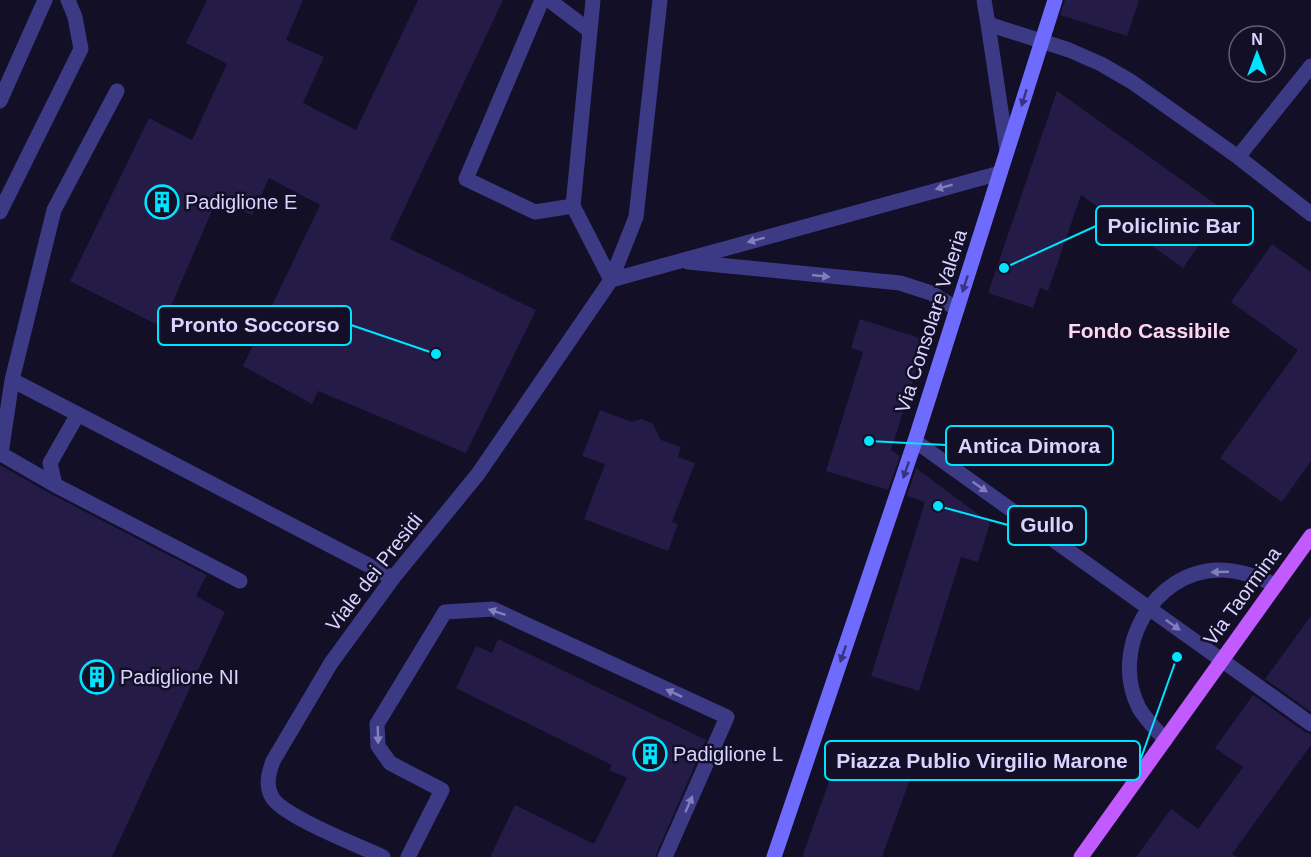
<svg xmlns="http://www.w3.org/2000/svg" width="1311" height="857" viewBox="0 0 1311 857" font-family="Helvetica,sans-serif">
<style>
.building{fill:#241b47}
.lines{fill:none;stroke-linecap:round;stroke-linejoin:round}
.service{stroke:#3d3a85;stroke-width:15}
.minor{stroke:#3d3a85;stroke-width:15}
.secondary{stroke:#6f6bff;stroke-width:15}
.primary{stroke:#c25bff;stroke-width:15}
.oneway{fill:#38347d}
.oneway2{fill:#837fbc}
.labels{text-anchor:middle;stroke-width:5;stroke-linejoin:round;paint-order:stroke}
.poi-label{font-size:20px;fill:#d9d4ff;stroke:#130f26;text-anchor:start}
.street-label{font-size:20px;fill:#d9d4ff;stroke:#130f26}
.neighbourhood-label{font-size:21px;font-weight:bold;fill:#ffd6f0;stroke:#130f26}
.leader{fill:none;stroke:#00e5ff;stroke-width:2}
.callout-dot{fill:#00e5ff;stroke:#130f26;stroke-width:2}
.callout{fill:#130f26;stroke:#00e5ff;stroke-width:2}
.callout-label{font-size:21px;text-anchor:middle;font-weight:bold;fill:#d9d4ff}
</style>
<rect width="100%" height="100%" fill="#130f26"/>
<path class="building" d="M 207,0 L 303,0 L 286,40 L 324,57 L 303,103 L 356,130 L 418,0 L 503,0 L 390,239 L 536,310 L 466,453 L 318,391 L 312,404 L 243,366 L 320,205 L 269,178 L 252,215 L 217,199 L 162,327 L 70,281 L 149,118 L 192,140 L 227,64 L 186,43 Z
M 1065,0 L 1139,0 L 1127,36 L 1060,15 Z
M 1057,91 L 1224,210 L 1183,268 L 1081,195 L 1048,291 L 1040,288 L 1033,308 L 988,293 Z
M 1272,244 L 1311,272 L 1311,461 L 1282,502 L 1220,458 L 1298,350 L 1231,302 Z
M 860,319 L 926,340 L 891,450 L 900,456 L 888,490 L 826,471 L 863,352 L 851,348 Z
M 600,410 L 632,422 L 642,419 L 653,424 L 661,440 L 681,447 L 678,457 L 695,463 L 672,522 L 678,524 L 668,551 L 584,519 L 605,464 L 582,456 Z
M 0,465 L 51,494 L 207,575 L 196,596 L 225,612 L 112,857 L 0,857 Z
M 916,468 L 990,523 L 978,562 L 961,557 L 919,691 L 871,676 L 925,502 L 907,496 Z
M 1311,616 L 1311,712 L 1265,679 Z
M 498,639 L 706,740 L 655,857 L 490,857 L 515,805 L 594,844 L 627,778 L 609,770 L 612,765 L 456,688 L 476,646 L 492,653 Z
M 1253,695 L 1305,732 L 1311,734 L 1311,745 L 1232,854 L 1237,857 L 1136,857 L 1171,809 L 1198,829 L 1243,767 L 1215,748 Z
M 839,754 L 910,779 L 882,857 L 802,857 Z"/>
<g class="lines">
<path class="service" d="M 542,0 L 466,179 L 535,212 L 573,206
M 549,0 L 590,31
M 593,0 L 573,206 L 611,280
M 117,91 L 54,210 L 12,380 L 393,578
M 0,101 L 45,0
M 0,212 L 81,49 L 75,17 L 68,0
M 688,262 L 900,283 L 931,293 L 957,309
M 611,280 L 1000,173
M 12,380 L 1,454 L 55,485
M 78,414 L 50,463 L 55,485 L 240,581
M 383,857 C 360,846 282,816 272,797 C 265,785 269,772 273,761 L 331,663 L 393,578 L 478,474 L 611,280 L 636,217 L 660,0
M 408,857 L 442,790 L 390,763 L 378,746 L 377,724 L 445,612 L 493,609 L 727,717 L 665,857"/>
<path class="minor" d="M 984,0 L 988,24 L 1069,50 L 1101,64 L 1132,82 L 1238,157 L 1311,214
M 988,24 L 1007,151
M 1238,157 L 1311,66
M 915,441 L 1311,724
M 1165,740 C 1157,730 1145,719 1139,708 C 1109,650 1153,571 1219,570 C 1240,570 1257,577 1276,585"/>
<path class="secondary" d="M 774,857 L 915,441 L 1055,0"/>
<path class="primary" d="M 1081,857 L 1311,536"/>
</g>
<defs><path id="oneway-solid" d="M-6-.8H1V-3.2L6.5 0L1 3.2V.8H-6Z" transform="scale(1.5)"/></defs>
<g class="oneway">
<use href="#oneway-solid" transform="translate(1024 98) rotate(107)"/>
<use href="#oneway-solid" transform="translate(965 284) rotate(108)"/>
<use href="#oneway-solid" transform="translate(906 470) rotate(109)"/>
<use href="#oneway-solid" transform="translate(843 654) rotate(109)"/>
</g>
<g class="oneway2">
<use href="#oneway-solid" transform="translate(944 187) rotate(165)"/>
<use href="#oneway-solid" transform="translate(756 240) rotate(165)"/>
<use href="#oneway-solid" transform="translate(821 276) rotate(6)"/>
<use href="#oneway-solid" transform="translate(980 487) rotate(35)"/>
<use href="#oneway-solid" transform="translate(1220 572) rotate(178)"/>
<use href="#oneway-solid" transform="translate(497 612) rotate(-162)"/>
<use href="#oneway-solid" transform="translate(1173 625) rotate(36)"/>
<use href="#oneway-solid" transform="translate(674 693) rotate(-155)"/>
<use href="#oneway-solid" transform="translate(378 735) rotate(88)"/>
<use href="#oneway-solid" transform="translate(689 804) rotate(-66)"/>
</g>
<defs>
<g id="building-ring" transform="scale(1.725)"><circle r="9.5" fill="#130f26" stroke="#00e5ff" stroke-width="1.5"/><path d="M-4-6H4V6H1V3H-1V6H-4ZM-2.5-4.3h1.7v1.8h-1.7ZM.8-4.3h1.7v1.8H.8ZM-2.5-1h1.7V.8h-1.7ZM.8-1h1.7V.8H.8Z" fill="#00e5ff"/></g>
</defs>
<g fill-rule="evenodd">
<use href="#building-ring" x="162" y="202"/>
<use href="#building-ring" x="97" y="677"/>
<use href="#building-ring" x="650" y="754"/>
</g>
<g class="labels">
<g class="poi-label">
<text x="185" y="209">Padiglione E</text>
<text x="120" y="684">Padiglione NI</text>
<text x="673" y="761">Padiglione L</text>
</g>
<g class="street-label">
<text transform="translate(931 321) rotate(-72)" y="7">Via Consolare Valeria</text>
<text transform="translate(374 572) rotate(-52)" y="7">Viale dei Presidi</text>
<text transform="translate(1242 596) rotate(-54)" y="7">Via Taormina</text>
</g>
<g class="neighbourhood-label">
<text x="1149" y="338">Fondo Cassibile</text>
</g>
</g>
<path class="leader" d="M1004 268L1096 226M436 354L351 325M869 441L946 445M938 506L1008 525M1177 657L1140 761"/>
<g class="callout-dot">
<circle cx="1004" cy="268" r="6"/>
<circle cx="436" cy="354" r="6"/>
<circle cx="869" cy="441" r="6"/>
<circle cx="938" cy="506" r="6"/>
<circle cx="1177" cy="657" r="6"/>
</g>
<g class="callout">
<rect x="1096" y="206" width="157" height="39" rx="6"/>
<rect x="158" y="306" width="193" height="39" rx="6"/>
<rect x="946" y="426" width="167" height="39" rx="6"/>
<rect x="1008" y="506" width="78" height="39" rx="6"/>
<rect x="825" y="741" width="315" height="39" rx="6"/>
</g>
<g class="callout-label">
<text x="1174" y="233">Policlinic Bar</text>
<text x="255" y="332">Pronto Soccorso</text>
<text x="1029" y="453">Antica Dimora</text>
<text x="1047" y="532">Gullo</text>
<text x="982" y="768">Piazza Publio Virgilio Marone</text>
</g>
<g transform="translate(1257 54)"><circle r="28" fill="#130f26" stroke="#625e7d" stroke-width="1.5"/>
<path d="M0-4.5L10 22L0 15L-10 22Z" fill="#00e5ff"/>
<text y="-9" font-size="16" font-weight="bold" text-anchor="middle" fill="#d9d4ff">N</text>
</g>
</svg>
